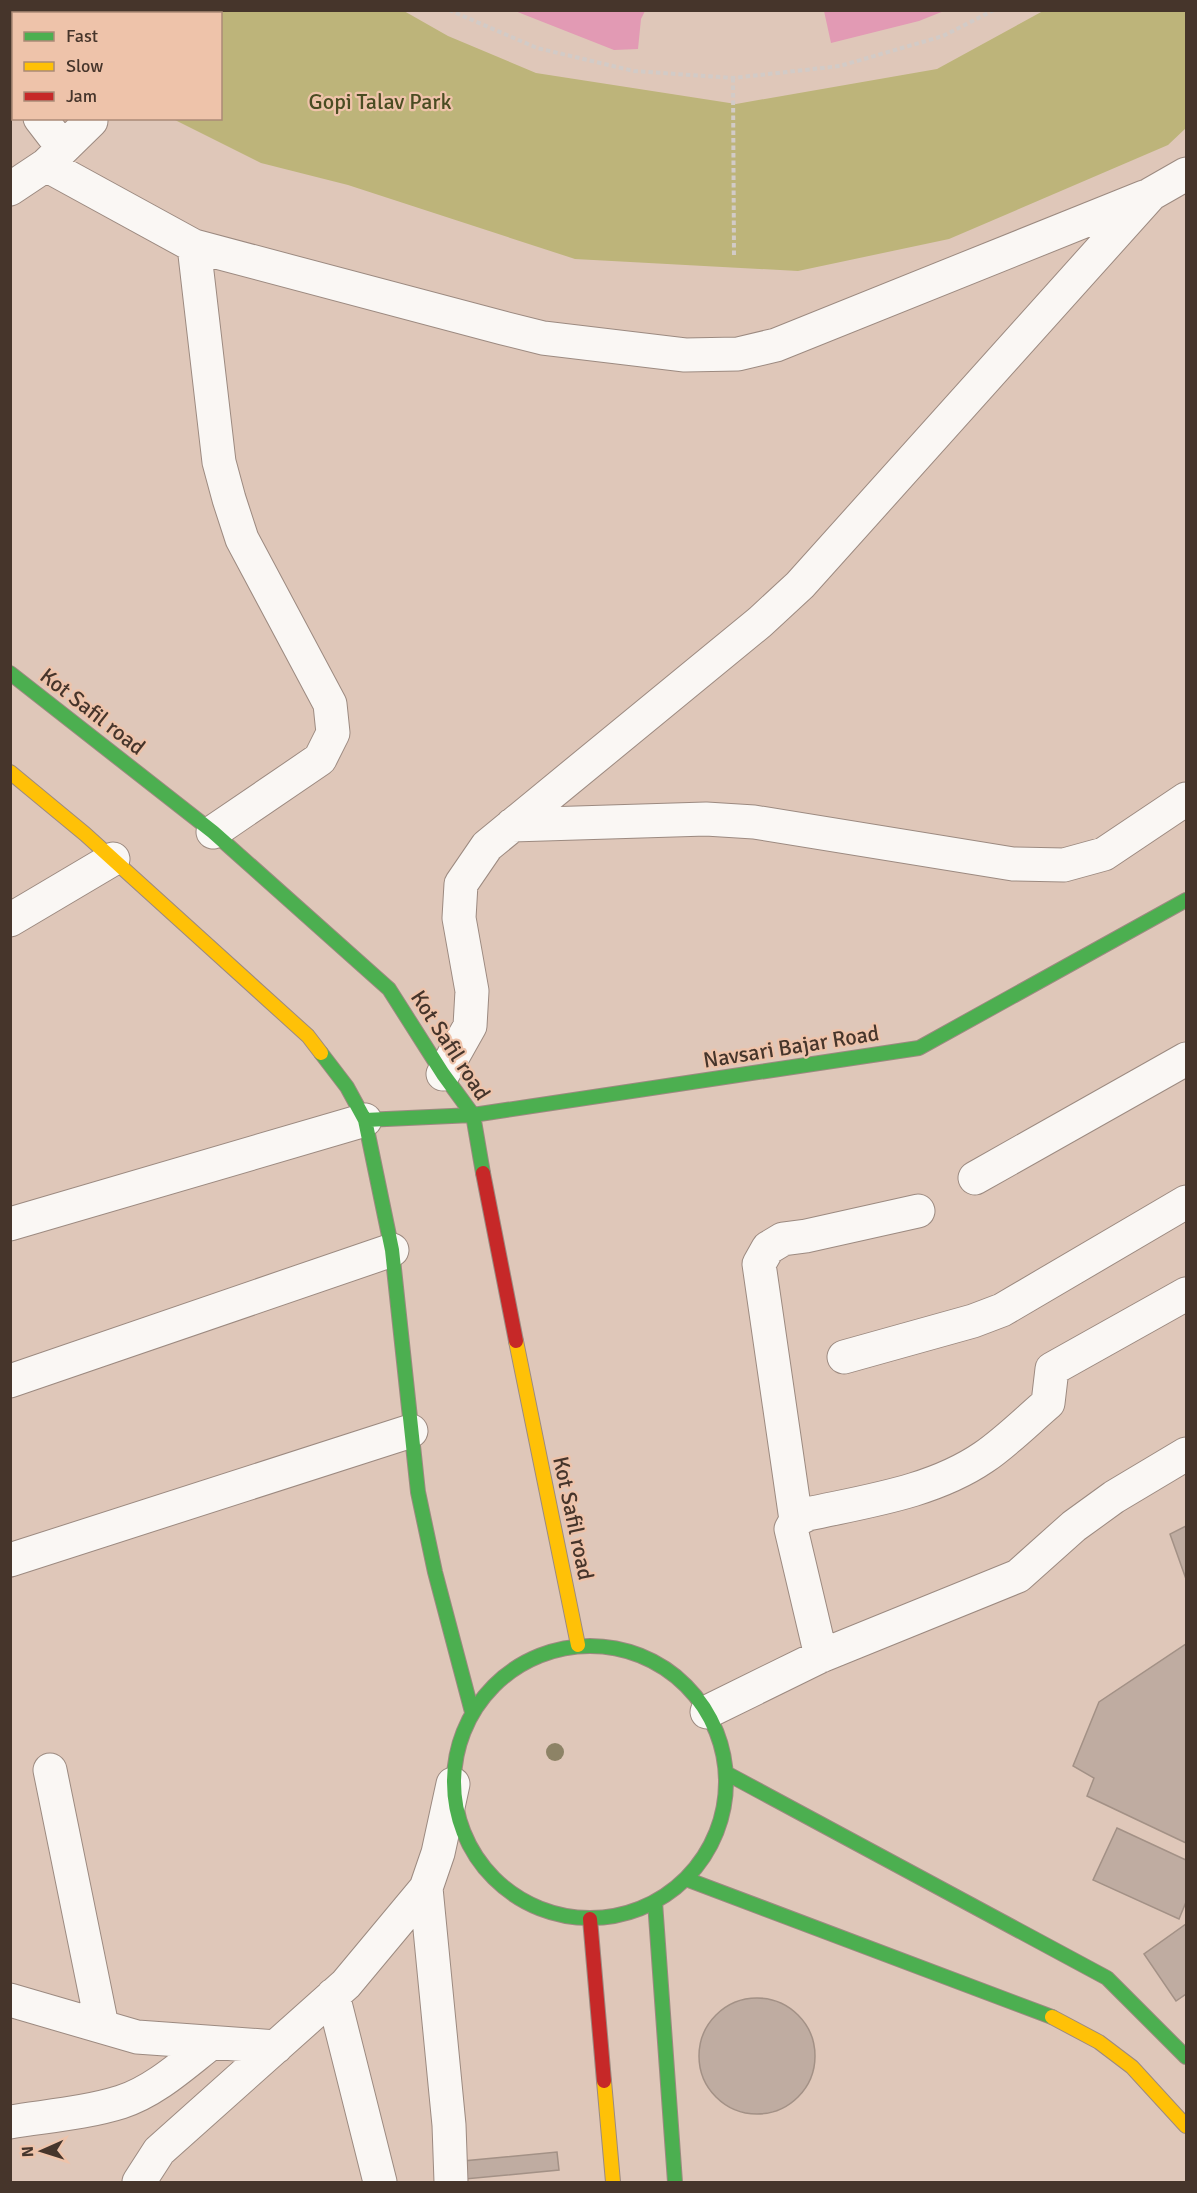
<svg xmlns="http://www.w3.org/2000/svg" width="1197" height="2193" viewBox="0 0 1197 2193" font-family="Signika,sans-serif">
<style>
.green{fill:#bdb47a}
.water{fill:#e29ab4}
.building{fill:#bfaca1;stroke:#a39186;stroke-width:1.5}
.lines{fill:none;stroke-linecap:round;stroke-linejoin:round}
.street-casing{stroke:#9c8a80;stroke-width:35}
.fast-casing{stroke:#9c8a80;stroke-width:16}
.slow-casing{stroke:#9c8a80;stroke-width:16}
.jam-casing{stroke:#9c8a80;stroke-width:16}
.path{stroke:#d2cbc7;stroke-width:4;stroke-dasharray:4.5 3;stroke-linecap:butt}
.street{stroke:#faf7f4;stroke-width:33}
.fast{stroke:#4caf50;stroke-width:14}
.slow{stroke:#ffc107;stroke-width:14}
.jam{stroke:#c62828;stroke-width:14}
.tree{fill:#8d8366}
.labels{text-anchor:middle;stroke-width:4.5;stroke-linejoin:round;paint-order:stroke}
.park-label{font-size:22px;fill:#4a4c22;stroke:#eec3aa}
.street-label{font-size:22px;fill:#46352b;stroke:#eec3aa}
</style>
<rect width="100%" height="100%" fill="#dfc7b9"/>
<path class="green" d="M 10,11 L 404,11 L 448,36 L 536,73 L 736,104 L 937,69 L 1043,11 L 1186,11 L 1186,128 L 1168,145 L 949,239 L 798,271 L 575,259 L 348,185 L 261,163 L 173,119 L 220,118 L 220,14 L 14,14 L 13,83 L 10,79 Z"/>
<path class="water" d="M 515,11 L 645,11 L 641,19 L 638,49 L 614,50 Z
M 824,11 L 944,11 L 919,21 L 831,43 Z"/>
<path class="building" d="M 1186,1526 L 1186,1579 L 1170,1534 Z
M 1186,1644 L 1186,1843 L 1087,1796 L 1094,1778 L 1073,1766 L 1099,1702 Z
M 1117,1828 L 1186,1860 L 1186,1902 L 1179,1919 L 1093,1880 Z
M 1186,1924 L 1186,1994 L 1176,2001 L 1144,1954 Z
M699 2056a58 58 0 1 1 116 0a58 58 0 1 1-116 0Z
M 557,2152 L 559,2170 L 465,2179 L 463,2161 Z"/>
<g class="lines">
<g class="street-casing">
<path id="street" d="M 10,37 L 14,40
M 10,81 L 14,85
M 40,118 L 63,148
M 46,165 L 194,246 L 503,328 L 543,338 L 685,355 L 738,354 L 776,345 L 1144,197
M 10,189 L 46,165 L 91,121 L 88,118
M 194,246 L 219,462 L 229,499 L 242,539 L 330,704 L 333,733 L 320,759 L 213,832
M 512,825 L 706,819 L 754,822 L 1013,864 L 1064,865 L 1104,854 L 1186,799
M 10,920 L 113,859
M 443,1074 L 470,1026 L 472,991 L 459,918 L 461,884 L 487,846 L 760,622 L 800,585 L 1151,194 L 1186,174
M 975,1178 L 1186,1059
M 10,1224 L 365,1120
M 844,1357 L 973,1321 L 1002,1310 L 1186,1202
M 10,1381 L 392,1250
M 796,1520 L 759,1264 L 768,1248 L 783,1239 L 806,1236 L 918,1211
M 10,1560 L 411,1431
M 821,1656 L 791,1529 L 796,1520 L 808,1514 C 867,1501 933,1492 984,1457 C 1006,1442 1027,1421 1048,1403 L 1052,1369 L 1186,1294
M 707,1712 L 821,1656 L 1018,1576 L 1074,1526 L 1114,1497 L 1186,1454
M 50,1770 L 102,2026
M 426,1888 L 449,2125 L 451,2182
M 333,1995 L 380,2182
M 10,2000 L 137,2037 L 276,2047
M 10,2122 C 47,2116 86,2113 121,2102 C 155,2091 184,2064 211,2043
M 139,2182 L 159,2151 L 346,1984 L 426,1888 L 438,1853 L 453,1784"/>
</g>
<g class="fast-casing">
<path id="fast" d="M 10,673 L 213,832 L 389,989 L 443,1074 L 473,1115 L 483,1173
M 321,1053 L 347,1087 L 365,1120 L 392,1250 L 418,1492 L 435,1572 L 472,1712
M 365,1120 L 473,1115 L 919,1048 L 1186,900
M454 1782a136 136 0 1 1 272 0a136 136 0 1 1-272 0Z
M 726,1773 L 1107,1978 L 1186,2057
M 686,1879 L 1052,2017
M 655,1902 L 675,2182"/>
</g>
<g class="slow-casing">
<path id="slow" d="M 10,772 L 85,834 L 308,1036 L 321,1053
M 516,1341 L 578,1645
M 1052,2017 L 1099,2042 L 1132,2067 L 1186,2126
M 604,2081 L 613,2182"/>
</g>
<g class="jam-casing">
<path id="jam" d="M 483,1173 L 516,1341
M 590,1919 L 604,2081"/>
</g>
<path class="path" d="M 449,10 L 537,48 L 634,71 L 733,78 L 840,66 L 943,36 L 994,10
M 156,14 L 159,10
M 733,78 L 734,257"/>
<use href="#street" class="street"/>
<use href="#fast" class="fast"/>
<use href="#slow" class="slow"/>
<use href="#jam" class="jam"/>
</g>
<circle class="tree" cx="555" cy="1752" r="9"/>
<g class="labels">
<g class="park-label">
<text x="380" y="109">Gopi Talav Park</text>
</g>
<g class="street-label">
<text transform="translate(93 711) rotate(38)" y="8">Kot Safil road</text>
<text transform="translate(451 1045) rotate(57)" y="8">Kot Safil road</text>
<text transform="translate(791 1046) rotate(-9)" y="8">Navsari Bajar Road</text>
<text transform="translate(574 1518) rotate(78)" y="8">Kot Safil road</text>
</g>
</g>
<rect width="1197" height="2193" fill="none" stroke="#46352b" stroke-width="24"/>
<rect x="12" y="12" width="210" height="108" fill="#eec3aa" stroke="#ab8a77" stroke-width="1.5"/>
<rect x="24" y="32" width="30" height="9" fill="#4caf50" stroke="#ab8a77" stroke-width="1.5"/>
<text x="66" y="42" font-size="18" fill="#46352b">Fast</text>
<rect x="24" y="62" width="30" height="9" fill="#ffc107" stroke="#ab8a77" stroke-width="1.5"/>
<text x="66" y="72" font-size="18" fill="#46352b">Slow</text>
<rect x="24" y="92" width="30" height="9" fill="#c62828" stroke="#ab8a77" stroke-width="1.5"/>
<text x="66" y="102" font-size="18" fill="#46352b">Jam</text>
<g transform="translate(42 2151) rotate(267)" stroke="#eec3aa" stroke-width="4.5" paint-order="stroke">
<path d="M0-4.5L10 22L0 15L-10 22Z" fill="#46352b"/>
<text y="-9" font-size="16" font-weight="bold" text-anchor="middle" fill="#46352b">N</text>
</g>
</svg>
